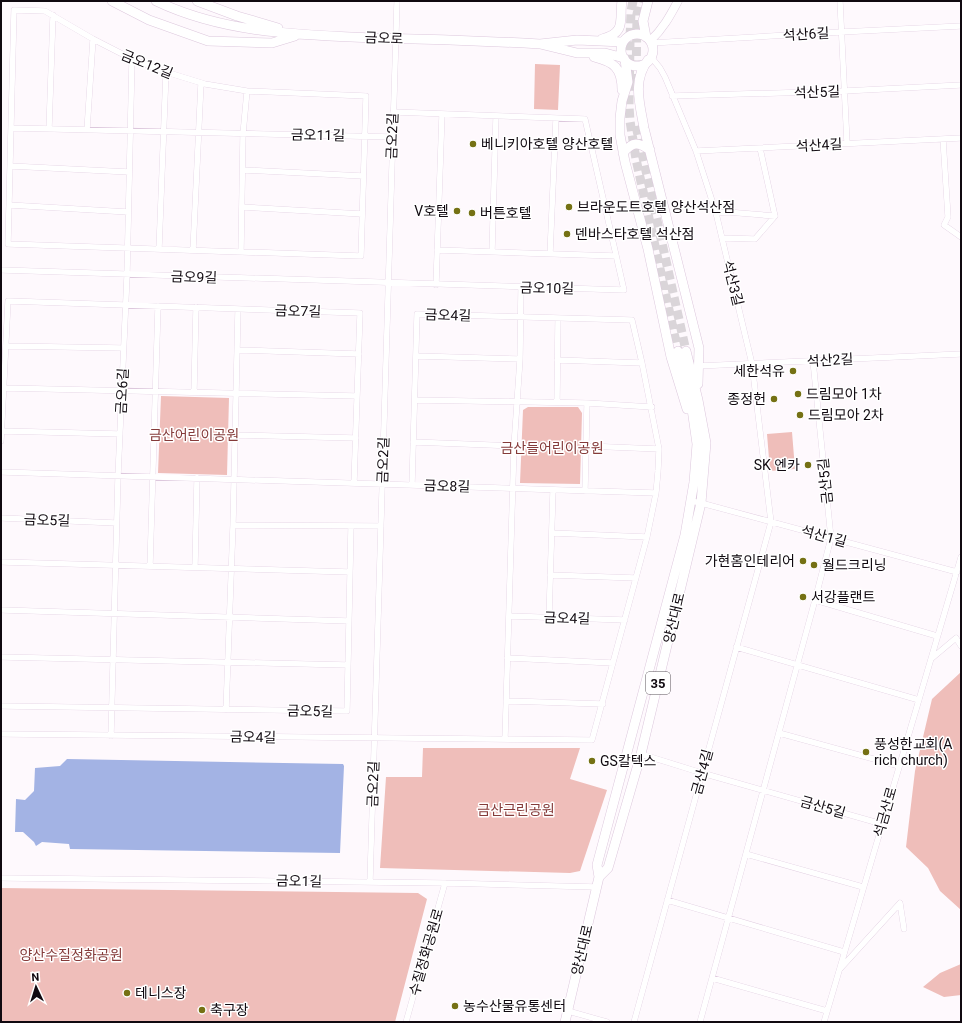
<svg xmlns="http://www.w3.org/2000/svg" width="962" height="1023" viewBox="0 0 962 1023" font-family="Roboto,'Noto Sans KR',sans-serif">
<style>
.green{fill:#efbeba}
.water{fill:#a3b3e4}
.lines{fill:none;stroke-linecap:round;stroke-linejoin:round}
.primary-tunnel{stroke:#dad5d9;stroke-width:9;stroke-dasharray:9 4.5;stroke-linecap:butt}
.street-casing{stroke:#ddc8dd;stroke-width:6}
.secondary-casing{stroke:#ddc8dd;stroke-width:9}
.primary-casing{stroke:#ddc8dd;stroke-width:10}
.street{stroke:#fff;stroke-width:5.5}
.secondary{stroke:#fff;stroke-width:8}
.primary{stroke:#fff;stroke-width:9}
.poi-dot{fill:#757114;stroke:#fff;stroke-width:1.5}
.labels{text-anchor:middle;stroke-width:3;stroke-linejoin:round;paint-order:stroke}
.shield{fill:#fff;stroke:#585358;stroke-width:1}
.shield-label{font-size:13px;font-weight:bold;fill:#100910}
.street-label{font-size:14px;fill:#100910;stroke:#fff}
.poi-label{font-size:14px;fill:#100910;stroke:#fff;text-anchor:start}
.park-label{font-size:14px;fill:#853b3a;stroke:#fff}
</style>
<rect width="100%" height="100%" fill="#fef9fd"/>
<path class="green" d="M 535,64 L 560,65 L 558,110 L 534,109 Z
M 161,396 L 229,398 L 227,475 L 158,473 Z
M 528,407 L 578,407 L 582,413 L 580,484 L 520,483 L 523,410 Z
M 792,432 L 795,469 L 770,471 L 767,434 Z
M 961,672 L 961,910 L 940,891 L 928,868 L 906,847 L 915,771 L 932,699 Z
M 423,748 L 580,748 L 570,779 L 607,790 L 580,871 L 570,873 L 380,868 L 386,777 L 422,777 Z
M 1,888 L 418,893 L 427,899 L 395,1022 L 1,1022 Z
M 961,964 L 961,995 L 944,997 L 923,987 L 940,973 Z"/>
<path class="water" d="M 67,759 L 343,764 L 344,766 L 340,853 L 70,849 L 69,844 L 42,842 L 36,846 L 34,842 L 23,832 L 15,832 L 16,799 L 25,800 L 34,791 L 35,768 L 60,766 Z"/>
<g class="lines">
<path class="primary-tunnel" d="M 633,1 L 631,11 L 630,41 L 629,106 L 630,121 L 636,159 L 678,351
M 636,83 L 637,14 L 640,1
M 636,126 L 686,351"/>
<g class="street-casing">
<path id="street" d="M 840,1 L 847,143
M 14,10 L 45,11 L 93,39 L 132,59 L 166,72 L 205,84 L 247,91 L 366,96 L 361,256 L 8,244 Z
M 651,43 L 841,32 L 961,26
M 672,96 L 844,91 L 961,85
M 11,128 L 392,137
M 49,129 L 53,15
M 87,130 L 93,39
M 943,139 L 948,217 L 944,225 L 961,237
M 760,148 L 775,216
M 696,151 L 961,138
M 10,166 L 129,172
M 243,170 L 363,176
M 9,205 L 128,212
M 242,207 L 362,214
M 716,213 L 727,212 L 775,216
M 722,238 L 755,239 L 775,216
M 159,249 L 166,72
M 193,250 L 201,83
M 437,250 L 616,256
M 241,252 L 243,134 L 247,91
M 492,252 L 496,116
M 550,254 L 556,118
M 1,270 L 624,290 L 585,119 L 393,112
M 436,285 L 442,114
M 6,346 L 123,348
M 237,350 L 359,354
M 416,356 L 520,359
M 557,360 L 642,363
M 698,366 L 961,354
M 4,388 L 357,396
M 194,392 L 196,307
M 415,400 L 587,403 L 652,407
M 557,403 L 558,318
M 2,431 L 120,434
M 235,435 L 356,438
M 1,441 L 8,301 L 360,313 L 354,483
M 413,442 L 514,446
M 586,446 L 659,449
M 1,472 L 656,493
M 585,491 L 587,403
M 691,501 L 701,503 L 957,572
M 1,518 L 116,523
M 233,525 L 381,526
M 552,533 L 647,537
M 1,562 L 350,572
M 150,566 L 158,306
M 195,567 L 197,478
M 550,575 L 636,578
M 815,600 L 937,636
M 1,610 L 349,621
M 509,616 L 625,620
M 549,618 L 553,490
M 736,647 L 919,700
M 1,657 L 348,665
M 507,658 L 613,663
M 931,659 L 956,638 L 961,646
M 506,701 L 603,704
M 1,706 L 347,711 L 351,526
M 226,710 L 233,525 L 238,309
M 779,733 L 899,766
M 1,734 L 592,740 L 647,537 L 656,493 L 658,471 L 659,449 L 642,363 L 632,320 L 417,314 L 412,485
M 111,736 L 118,476 L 127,275 L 132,59
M 505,739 L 514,446 L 520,359 L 521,287
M 641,754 L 702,773 L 882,824
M 746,854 L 863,887
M 1,878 L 445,883 L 597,887
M 370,882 L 397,1
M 667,900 L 844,952
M 840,969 L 900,903 L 904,929
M 712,978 L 827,1011
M 568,1011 L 607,1022
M 406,1022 L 445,883
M 634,1022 L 771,522 L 752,364 L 716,213 L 696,151 L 665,77 L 660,68 L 651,57
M 700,1022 L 815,600 L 831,538 L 813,361
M 824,1022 L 961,557"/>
</g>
<g class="secondary-casing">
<path id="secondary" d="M 650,41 C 663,29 670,16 678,1"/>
</g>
<g class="primary-casing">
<path id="primary" d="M 112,1 L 149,20 L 208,41 L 272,43 L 295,36
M 156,1 C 225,34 302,35 376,38 C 431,39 486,41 540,44
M 197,1 L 237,16 L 278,28
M621 50a16 16 0 1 1 32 0a16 16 0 1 1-32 0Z
M 646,37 L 643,21 L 648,1
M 602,39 C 627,33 619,19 622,1
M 623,42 L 577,40 L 540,44 L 577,53 L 605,53 L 624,58
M 594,57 C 614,62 622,68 622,90
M 625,60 L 628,82 L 622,101 L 620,118 L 620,135 L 625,162 L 648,249 L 671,357 L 687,409
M 648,60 C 632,81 640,104 644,128 L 699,348 L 698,384
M 623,153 C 633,141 638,142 650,150
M 599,877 L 608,868 L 641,754 L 701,503 L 706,443 L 698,400 L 686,351
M 565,1022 L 599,877 L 597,865 L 685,535 L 694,482 L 697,444 L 691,402 L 678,351"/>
</g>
<use href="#street" class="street"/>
<use href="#secondary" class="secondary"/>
<use href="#primary" class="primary"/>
</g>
<g class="poi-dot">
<circle cx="473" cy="144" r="4"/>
<circle cx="569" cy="207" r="4"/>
<circle cx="457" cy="211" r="4"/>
<circle cx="472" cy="213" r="4"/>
<circle cx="567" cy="234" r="4"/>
<circle cx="793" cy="371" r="4"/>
<circle cx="798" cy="394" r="4"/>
<circle cx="774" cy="399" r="4"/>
<circle cx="800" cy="415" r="4"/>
<circle cx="808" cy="465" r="4"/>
<circle cx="803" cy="561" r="4"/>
<circle cx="814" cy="565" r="4"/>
<circle cx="803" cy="597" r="4"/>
<circle cx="866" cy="752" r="4"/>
<circle cx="592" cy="761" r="4"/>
<circle cx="127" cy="993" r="4"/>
<circle cx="455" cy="1006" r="4"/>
<circle cx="202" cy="1010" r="4"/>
</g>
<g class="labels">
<rect class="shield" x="646" y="672" width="24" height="22" rx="3"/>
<g class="shield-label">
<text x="658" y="688">35</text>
</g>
<g class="street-label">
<text transform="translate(806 34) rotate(-3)" y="5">석산6길</text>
<text transform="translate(384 38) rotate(2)" y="5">금오로</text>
<text transform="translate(147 64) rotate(22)" y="5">금오12길</text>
<text transform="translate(817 92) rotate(-2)" y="5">석산5길</text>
<text transform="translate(318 135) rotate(1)" y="5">금오11길</text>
<text transform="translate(392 136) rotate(-88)" y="5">금오2길</text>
<text transform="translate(819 145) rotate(-3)" y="5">석산4길</text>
<text transform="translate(194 277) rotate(2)" y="5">금오9길</text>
<text transform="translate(733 283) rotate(76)" y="5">석산3길</text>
<text transform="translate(547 288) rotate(1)" y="5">금오10길</text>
<text transform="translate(298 311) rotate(2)" y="5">금오7길</text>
<text transform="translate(448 315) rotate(2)" y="5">금오4길</text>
<text transform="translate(830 360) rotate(-3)" y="5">석산2길</text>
<text transform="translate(122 391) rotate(-87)" y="5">금오6길</text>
<text transform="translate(383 460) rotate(-88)" y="5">금오2길</text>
<text transform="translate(825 481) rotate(-96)" y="5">금산5길</text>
<text transform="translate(447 486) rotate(2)" y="5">금오8길</text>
<text transform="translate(47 520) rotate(2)" y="5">금오5길</text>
<text transform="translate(824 536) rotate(15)" y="5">석산1길</text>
<text transform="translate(567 618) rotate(2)" y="5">금오4길</text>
<text transform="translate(674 618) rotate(-77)" y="5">양산대로</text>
<text transform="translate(310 711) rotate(1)" y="5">금오5길</text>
<text transform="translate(253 737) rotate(1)" y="5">금오4길</text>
<text transform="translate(702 772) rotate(-75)" y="5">금산4길</text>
<text transform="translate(373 784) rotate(-88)" y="5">금오2길</text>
<text transform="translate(823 807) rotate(16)" y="5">금산5길</text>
<text transform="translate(885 812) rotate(-74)" y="5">석금산로</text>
<text transform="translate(299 881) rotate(1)" y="5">금오1길</text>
<text transform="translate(582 950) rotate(-77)" y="5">양산대로</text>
<text transform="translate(426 952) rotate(-74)" y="5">수질정화공원로</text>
</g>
<g class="poi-label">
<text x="481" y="149">베니키아호텔 양산호텔</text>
<text x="577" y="212">브라운도트호텔 양산석산점</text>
<text x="449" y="216" text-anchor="end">V호텔</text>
<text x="480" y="218">버튼호텔</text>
<text x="575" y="239">덴바스타호텔 석산점</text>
<text x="785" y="376" text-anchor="end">세한석유</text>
<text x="806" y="399">드림모아 1차</text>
<text x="766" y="404" text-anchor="end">종정헌</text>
<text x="808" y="420">드림모아 2차</text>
<text x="800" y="470" text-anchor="end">SK 엔카</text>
<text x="795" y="566" text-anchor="end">가현홈인테리어</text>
<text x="822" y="570">월드크리닝</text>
<text x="811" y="602">서강플랜트</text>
<text x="874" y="749">풍성한교회(A<tspan x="874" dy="16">rich church)</tspan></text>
<text x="600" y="766">GS칼텍스</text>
<text x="135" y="998">테니스장</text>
<text x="463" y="1011">농수산물유통센터</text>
<text x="210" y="1015">축구장</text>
</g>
<g class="park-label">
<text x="194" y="440">금산어린이공원</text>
<text x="552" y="453">금산들어린이공원</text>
<text x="516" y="815">금산근린공원</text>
<text x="71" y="960">양산수질정화공원</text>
</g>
</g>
<rect width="962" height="1023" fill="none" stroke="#100910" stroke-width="4"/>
<g transform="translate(36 987) rotate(356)" stroke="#ffffff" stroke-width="3" paint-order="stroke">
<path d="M0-3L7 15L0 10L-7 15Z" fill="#100910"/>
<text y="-6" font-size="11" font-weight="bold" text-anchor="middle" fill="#100910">N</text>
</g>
</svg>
